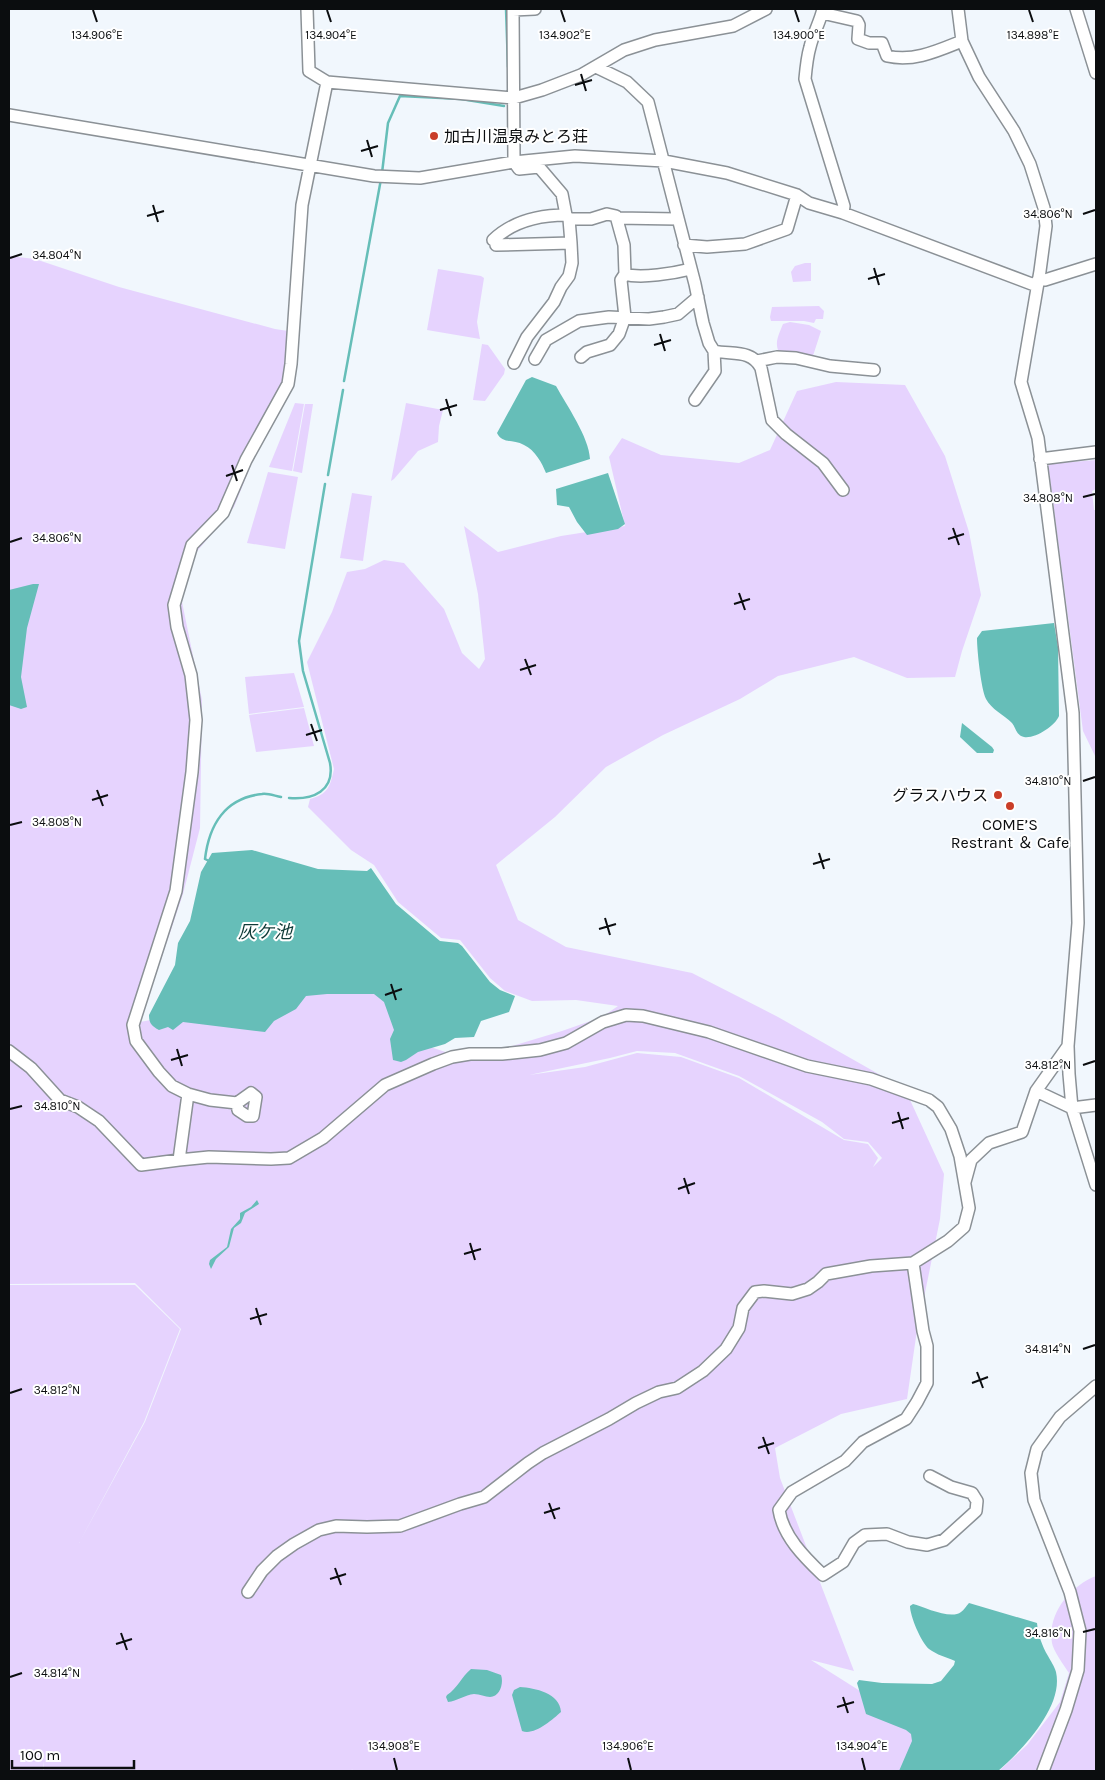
<svg xmlns="http://www.w3.org/2000/svg" width="1105" height="1780" viewBox="0 0 1105 1780" font-family="Karla,'Noto Sans JP',sans-serif">
<style>
.green{fill:#e6d3fe;fill-rule:evenodd}
.water{fill:#66beb8}
.lines{fill:none;stroke-linecap:round;stroke-linejoin:round}
.stream{stroke:#66beb8;stroke-width:2.5}
.minor-casing{stroke:#8b9196;stroke-width:14}
.minor{stroke:#fff;stroke-width:11}
.ticks{fill:none;stroke:#0b0d0f;stroke-width:2}
.poi-dot{fill:#ca3e28;stroke:#fff;stroke-width:2}
.labels{text-anchor:middle;stroke-width:4;stroke-linejoin:round;paint-order:stroke}
.poi-label{font-size:16px;fill:#0b0d0f;stroke:#fff;text-anchor:start}
.water-label{font-size:18px;font-style:italic;fill:#0f3a37;stroke:#fff}
.ticks-label{font-size:12px;text-anchor:middle;fill:#0b0d0f;stroke:#fff;stroke-width:4;stroke-linejoin:round;paint-order:stroke}
</style>
<rect width="100%" height="100%" fill="#f1f7fd"/>
<path class="green" d="M 9,256 L 35,259 L 119,287 L 275,329 L 288,331 C 286,354 288,388 268,405 L 279,411 L 254,457 L 234,507 L 194,555 L 181,597 L 202,700 L 200,828 L 183,894 L 140,1022 L 300,992 L 379,989 L 407,1039 L 460,1057 L 499,1050 L 562,1031 L 602,1017 L 618,1006 L 576,1000 L 532,1001 L 505,991 L 490,978 L 460,940 L 441,938 L 398,902 L 374,865 L 351,850 L 308,807 L 310,799 C 328,794 330,787 334,769 L 307,662 L 332,612 L 347,572 L 365,569 L 384,560 L 404,563 L 444,609 L 462,653 L 479,669 L 485,659 L 478,594 L 464,526 L 498,552 L 561,536 L 625,526 L 609,457 L 622,438 L 661,455 L 739,463 L 770,450 L 797,391 L 836,382 L 905,385 L 945,456 L 969,532 L 981,595 L 962,651 L 955,677 L 907,678 L 854,657 L 778,676 L 740,699 L 663,735 L 606,767 L 555,817 L 496,865 L 518,920 L 566,947 L 692,973 L 778,1017 L 905,1089 L 944,1174 L 940,1219 L 916,1337 L 907,1399 L 841,1414 L 775,1448 L 780,1478 L 854,1671 L 811,1660 L 906,1720 L 916,1741 L 924,1771 L 351,1771 L 353,1769 L 350,1771 L 44,1771 L 44,1761 L 43,1771 L 9,1771 L 9,1285 L 135,1285 L 180,1329 L 144,1422 L 79,1543 L 145,1422 L 181,1329 L 135,1283 L 9,1284 ZM 637,1051 L 675,1053 L 739,1076 L 822,1122 L 844,1139 L 868,1142 L 882,1158 L 873,1167 L 878,1158 L 868,1144 L 844,1140 L 739,1078 L 681,1057 L 637,1053 L 585,1067 L 529,1075 L 610,1058 Z
M 805,263 L 811,263 L 811,281 L 793,282 L 791,272 L 795,266 Z
M 438,269 L 481,276 L 484,278 L 477,322 L 480,339 L 427,330 Z
M 819,306 L 824,311 L 823,319 L 816,319 L 814,323 L 804,321 L 771,321 L 770,317 L 772,307 Z
M 790,322 L 809,325 L 821,331 L 812,359 L 779,352 C 774,343 779,334 783,324 Z
M 482,344 L 488,345 L 505,369 L 504,374 L 485,401 L 473,400 Z
M 295,403 L 304,404 L 292,471 L 269,467 Z
M 406,403 L 443,410 L 439,426 L 438,442 L 418,451 L 394,479 L 391,481 Z
M 305,404 L 313,404 L 302,473 L 293,471 Z
M 1096,460 L 1096,489 L 1092,491 L 1094,510 L 1096,510 L 1096,758 L 1083,731 L 1048,464 Z
M 268,472 L 298,477 L 285,549 L 247,543 Z
M 352,493 L 372,496 L 363,561 L 340,558 Z
M 294,673 L 304,707 L 249,714 L 245,677 Z
M 304,708 L 314,746 L 256,752 L 249,715 Z
M 1096,1576 L 1096,1771 L 999,1771 L 1027,1745 L 1060,1702 L 1069,1673 C 1064,1666 1053,1650 1052,1643 C 1047,1614 1070,1586 1096,1576 Z"/>
<path class="water" d="M 532,377 L 556,386 C 567,406 589,437 590,459 L 546,473 C 542,463 535,450 524,445 C 513,439 502,444 497,433 L 526,380 Z
M 608,473 L 625,524 L 618,529 L 587,535 L 577,522 L 569,507 L 557,505 L 556,489 Z
M 33,584 L 39,584 L 27,628 L 21,677 L 27,707 L 21,709 L 9,705 L 9,590 Z
M 1054,623 L 1058,647 L 1059,716 C 1055,726 1035,739 1024,737 C 1016,735 1016,728 1012,723 C 1004,715 991,709 986,699 C 981,689 977,650 977,638 L 982,631 Z
M 962,723 L 992,747 L 994,750 L 993,753 L 977,753 L 960,737 Z
M 252,850 L 318,869 L 367,871 L 371,868 L 396,904 L 440,941 L 458,943 L 462,946 L 490,982 L 500,990 L 515,996 L 509,1012 L 481,1021 L 474,1037 L 455,1038 L 445,1044 L 418,1052 L 406,1060 L 401,1062 L 393,1060 L 390,1039 L 394,1030 L 384,1002 L 374,994 L 327,994 L 306,996 L 296,1009 L 274,1021 L 265,1032 L 183,1022 L 173,1030 L 168,1027 L 159,1030 C 152,1026 149,1024 149,1015 L 175,965 L 178,943 L 190,921 L 201,872 L 212,853 Z
M 257,1200 L 259,1204 L 245,1213 L 241,1223 L 234,1228 L 229,1247 L 216,1259 L 211,1269 L 209,1264 L 210,1260 L 227,1247 L 231,1229 L 240,1219 L 240,1213 L 251,1207 Z
M 969,1603 L 1037,1623 C 1038,1634 1042,1646 1048,1656 C 1051,1662 1054,1665 1056,1672 C 1064,1707 1021,1751 998,1771 L 899,1771 L 912,1741 L 911,1734 L 906,1730 L 866,1714 L 857,1683 L 859,1680 L 882,1683 L 932,1684 L 941,1681 L 954,1665 L 955,1661 C 946,1657 937,1655 929,1649 C 921,1642 910,1616 910,1606 L 913,1604 C 924,1607 951,1620 961,1612 C 964,1610 966,1606 969,1603 Z
M 471,1669 L 487,1670 L 501,1675 C 504,1683 500,1697 490,1697 C 485,1697 480,1694 474,1694 C 465,1695 457,1701 448,1702 L 446,1697 L 447,1695 C 458,1688 461,1677 471,1669 Z
M 520,1687 C 535,1688 560,1693 561,1712 C 552,1720 534,1736 522,1731 L 512,1695 L 514,1690 Z"/>
<g class="lines">
<path class="stream" d="M 506,9 L 508,67
M 382,173 L 388,123 L 400,96 L 461,99 L 504,106
M 344,381 L 381,179
M 328,475 L 343,390
M 289,798 C 313,800 335,791 330,763 L 303,671 L 299,641 L 325,484
M 209,861 L 205,859 C 209,825 225,798 262,794 C 268,793 275,796 281,797"/>
<g class="minor-casing">
<path id="minor" d="M 307,9 L 309,71 L 327,82 L 514,98 L 542,90 L 581,75 L 624,50 L 655,40 L 733,26 L 766,9
M 513,9 L 514,162 L 519,169 L 539,167 L 562,194 L 566,215 L 569,219 L 591,219 L 607,214 L 616,216 L 624,245 L 625,274 L 621,280 L 625,317 L 619,334 L 610,345 L 587,352 L 581,357
M 823,9 C 820,22 813,34 810,47 C 807,57 806,68 805,79 L 844,206 L 843,213
M 958,9 L 962,41 L 979,77 L 1014,131 L 1030,164 L 1044,208 L 1046,226 L 1040,271 L 1021,382 L 1038,438 L 1073,713 L 1078,923 L 1068,1046 L 1069,1074 L 1072,1108 L 1096,1185
M 1076,9 L 1096,73
M 513,10 L 535,9
M 822,13 L 857,21 L 859,25 L 858,39 L 869,43 L 882,43 L 887,56 C 914,62 937,51 962,41
M 596,67 L 627,82 L 648,102 L 695,284 L 703,323 L 709,343 L 714,351 L 715,371 L 695,400
M 9,115 L 374,176 L 420,178 L 514,162 L 575,156 L 664,161 L 727,173 L 797,195 L 809,203 L 843,213 L 1037,286
M 617,218 L 677,219
M 569,219 L 571,243
M 493,240 C 513,221 539,215 566,215
M 496,245 L 571,243 L 572,263 L 569,276 L 561,287 L 554,302 L 527,337 L 514,363
M 684,245 L 707,247 L 745,244 L 787,229 L 797,195
M 625,274 C 640,279 675,273 691,269
M 1038,280 L 1045,280 L 1096,264
M 714,351 C 732,355 751,349 761,368 L 772,420 L 786,434 L 823,463 L 843,490
M 535,359 L 546,340 L 579,321 L 609,317 L 649,319 L 664,317 L 678,314 L 698,297
M 757,361 L 777,357 L 796,358 L 830,366 L 874,370
M 1040,459 L 1096,452
M 9,1051 L 31,1068 L 60,1100 L 78,1107 L 99,1121 L 141,1165 L 179,1160 L 188,1094
M 1036,1091 L 1072,1108 L 1096,1105
M 237,1103 L 238,1110 L 247,1116 L 253,1116 L 256,1097 L 251,1093 L 237,1103 L 210,1100 L 188,1094 L 172,1086 L 159,1072 L 136,1041 L 133,1025 L 176,891 L 192,772 L 196,720 L 191,675 L 177,627 L 174,605 L 192,545 L 223,513 L 246,460 L 288,384 L 291,364 L 302,205 L 327,82
M 179,1160 L 209,1157 L 271,1159 L 289,1158 L 323,1138 L 385,1085 L 433,1064 L 452,1057 L 470,1054 L 502,1054 L 540,1050 L 566,1043 L 603,1022 L 626,1015 L 643,1016 L 709,1032 L 807,1066 L 871,1079 L 929,1100 L 938,1107 L 951,1129 L 960,1156 L 969,1208 L 964,1227 L 948,1241 L 913,1263 L 871,1266 L 826,1274 L 818,1282 L 808,1289 L 792,1294 L 764,1291 L 755,1292 L 743,1308 L 739,1328 L 726,1349 L 703,1371 L 677,1388 L 659,1392 L 636,1403 L 609,1419 L 543,1453 L 528,1463 L 484,1497 L 460,1504 L 400,1526 L 367,1527 L 336,1526 L 319,1530 L 294,1544 L 277,1556 L 262,1571 L 248,1592
M 965,1182 L 971,1160 L 989,1143 L 1022,1132 L 1036,1091 L 1068,1046
M 913,1263 L 923,1331 L 927,1346 L 927,1383 L 917,1402 L 906,1419 L 863,1442 L 845,1461 L 792,1492 L 779,1510 C 783,1536 804,1557 823,1575 L 843,1562 L 854,1543 L 865,1535 L 887,1534 L 908,1542 L 927,1545 L 944,1540 L 976,1511 L 977,1501 L 972,1493 L 951,1487 L 930,1476
M 1043,1771 L 1066,1710 L 1078,1670 L 1080,1631 L 1070,1592 L 1034,1500 L 1031,1473 L 1037,1449 L 1060,1417 L 1096,1386"/>
</g>
<use href="#minor" class="minor"/>
</g>
<path class="ticks" d="M 93,10 L 97,22M 327,10 L 331,22M 561,10 L 565,22M 795,10 L 799,22M 1029,10 L 1033,22M 581,74 L 586,91M 575,85 L 592,80M 367,140 L 372,157M 361,151 L 378,146M 153,205 L 158,222M 1083,214 L 1095,210M 147,216 L 164,211M 10,258 L 22,254M 874,268 L 879,285M 868,279 L 885,274M 660,334 L 665,351M 654,345 L 671,340M 446,399 L 451,416M 440,410 L 457,405M 232,465 L 237,481M 226,476 L 243,470M 1083,497 L 1095,494M 953,528 L 959,545M 948,539 L 964,534M 10,542 L 22,538M 739,593 L 745,610M 734,604 L 750,599M 525,659 L 531,675M 520,670 L 536,665M 311,724 L 317,741M 306,735 L 322,730M 1083,781 L 1095,777M 97,790 L 103,806M 92,800 L 108,795M 10,825 L 22,822M 819,853 L 824,869M 813,864 L 830,859M 605,918 L 610,935M 599,929 L 616,924M 391,984 L 396,1000M 385,995 L 402,989M 177,1049 L 182,1066M 171,1060 L 188,1055M 1083,1065 L 1095,1061M 10,1109 L 22,1106M 898,1112 L 903,1129M 892,1123 L 909,1118M 684,1178 L 689,1194M 678,1189 L 695,1183M 470,1243 L 475,1260M 464,1254 L 481,1249M 256,1308 L 261,1325M 250,1319 L 267,1314M 1083,1349 L 1095,1345M 977,1372 L 983,1388M 972,1383 L 988,1377M 10,1393 L 22,1389M 763,1437 L 769,1454M 758,1448 L 774,1443M 549,1503 L 555,1519M 544,1513 L 560,1508M 335,1568 L 341,1585M 330,1579 L 346,1574M 1083,1632 L 1095,1629M 121,1633 L 127,1650M 116,1644 L 132,1639M 10,1677 L 22,1673M 843,1697 L 848,1713M 837,1707 L 854,1702M 394,1758 L 397,1770M 628,1758 L 631,1770M 862,1758 L 865,1770"/>
<g class="poi-dot">
<circle cx="434" cy="136" r="5"/>
<circle cx="998" cy="795" r="5"/>
<circle cx="1010" cy="806" r="5"/>
</g>
<g class="labels">
<g class="poi-label">
<text x="444" y="142">加古川温泉みとろ荘</text>
<text x="988" y="801" text-anchor="end">グラスハウス</text>
<text x="1010" y="830" text-anchor="middle">COME’S<tspan x="1010" dy="18">Restrant ＆ Cafe</tspan></text>
</g>
<g class="water-label">
<text x="265" y="938">灰ケ池</text>
</g>
</g>
<g class="ticks-label">
<text x="97" y="39">134.906°E</text>
<text x="331" y="39">134.904°E</text>
<text x="565" y="39">134.902°E</text>
<text x="799" y="39">134.900°E</text>
<text x="1033" y="39">134.898°E</text>
<text x="1048" y="218">34.806°N</text>
<text x="57" y="259">34.804°N</text>
<text x="1048" y="502">34.808°N</text>
<text x="57" y="542">34.806°N</text>
<text x="1048" y="785">34.810°N</text>
<text x="57" y="826">34.808°N</text>
<text x="1048" y="1069">34.812°N</text>
<text x="57" y="1110">34.810°N</text>
<text x="1048" y="1353">34.814°N</text>
<text x="57" y="1394">34.812°N</text>
<text x="1048" y="1637">34.816°N</text>
<text x="57" y="1677">34.814°N</text>
<text x="394" y="1750">134.908°E</text>
<text x="628" y="1750">134.906°E</text>
<text x="862" y="1750">134.904°E</text>
</g>
<rect width="1105" height="1780" fill="none" stroke="#0b0d0f" stroke-width="20"/>
<path d="M12 1760v8h122v-8" fill="none" stroke="#0b0d0f" stroke-width="2.5"/>
<text x="20" y="1760" font-size="15" fill="#0b0d0f" stroke="#ffffff" stroke-width="4" paint-order="stroke">100 m</text>
</svg>
